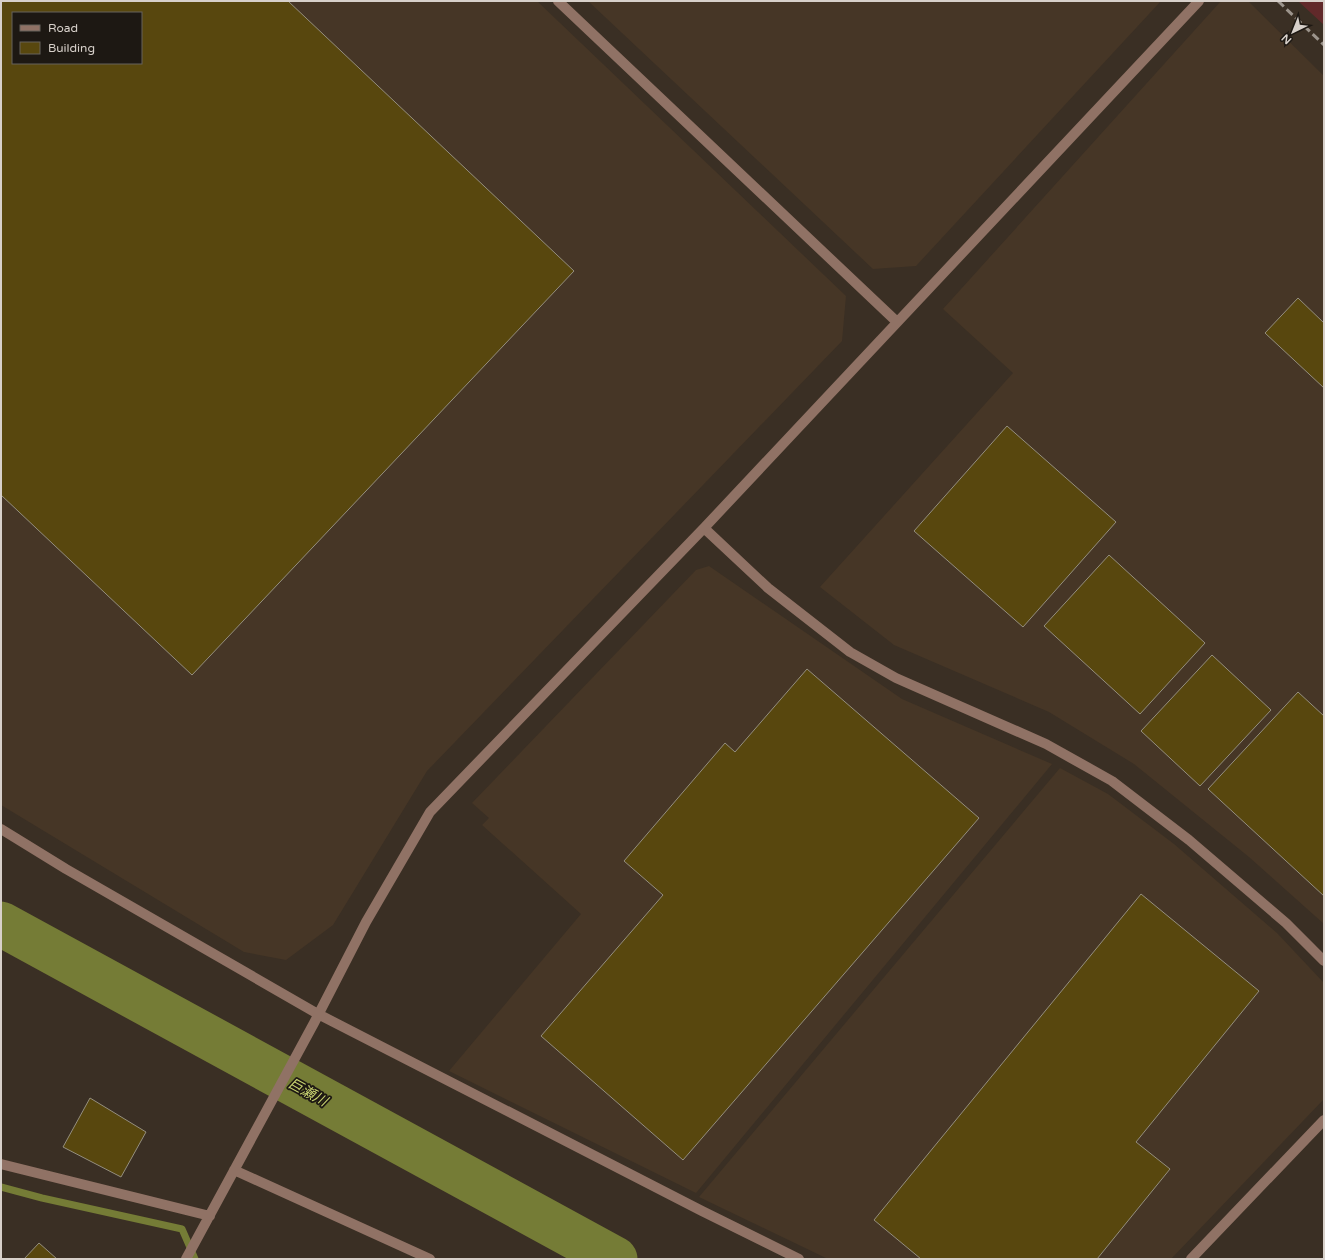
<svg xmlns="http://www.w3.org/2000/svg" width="1325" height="1260" viewBox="0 0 1325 1260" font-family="'Varela Round','Noto Sans JP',sans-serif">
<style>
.built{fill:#463626;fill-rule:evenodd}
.green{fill:#61292a}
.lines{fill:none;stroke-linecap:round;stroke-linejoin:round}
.stream{stroke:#757c36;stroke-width:7}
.river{stroke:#757c36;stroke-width:45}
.building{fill:#58470e;stroke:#948e7e;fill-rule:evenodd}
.minor{stroke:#907265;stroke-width:10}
.rail{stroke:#9c948c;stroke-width:3;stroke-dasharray:8 4;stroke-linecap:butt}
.labels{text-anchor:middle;stroke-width:3.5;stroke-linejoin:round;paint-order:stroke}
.water-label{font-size:14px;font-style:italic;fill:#c8d370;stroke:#1d1813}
</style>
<rect width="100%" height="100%" fill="#3a2f24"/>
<path class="built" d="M 1,1 L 537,1 L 846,296 L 842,341 L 427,771 L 333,925 L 286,960 L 244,952 L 1,805 ZM 13,13 L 141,13 L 141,63 L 13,63 Z
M 588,1 L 1161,1 L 916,266 L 873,269 Z
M 1221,1 L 1248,1 L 1324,76 L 1324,924 L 1249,857 L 1134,764 L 1049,712 L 894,645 L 820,587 L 1013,373 L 943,309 Z
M 709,566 L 902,699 L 1052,764 L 696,1193 L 449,1071 L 581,914 L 482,825 L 489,818 L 472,803 L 696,570 Z
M 1060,768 L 1108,794 L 1174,844 L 1277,933 L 1324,983 L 1324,1099 L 1171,1259 L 828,1259 L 699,1197 Z"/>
<path class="green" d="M 1298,1 L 1324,1 L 1324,25 Z"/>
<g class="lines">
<path class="stream" d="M 1,1187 L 42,1198 L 182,1229 L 195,1259"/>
<path class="river" d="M 1,924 L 615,1259"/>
</g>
<path class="building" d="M 1,1 L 288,1 L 574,271 L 192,675 L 1,495 ZM 13,13 L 141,13 L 141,63 L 13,63 Z
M 1298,298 L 1324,323 L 1324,388 L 1265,333 Z
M 1007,426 L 1116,522 L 1023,627 L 914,531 Z
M 1109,555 L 1205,643 L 1140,714 L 1044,626 Z
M 1212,655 L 1271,710 L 1200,786 L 1141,731 Z
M 807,669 L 979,818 L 683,1160 L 541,1036 L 663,895 L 624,861 L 725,743 L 735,752 Z
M 1298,692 L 1324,716 L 1324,896 L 1208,789 Z
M 1141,894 L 1259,991 L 1136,1142 L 1170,1169 L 1097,1259 L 921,1259 L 874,1220 Z
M 90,1098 L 146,1132 L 121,1177 L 63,1147 Z
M 39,1243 L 57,1259 L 24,1259 Z"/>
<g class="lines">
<path class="minor" d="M 558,1 L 897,322
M 704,528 L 768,588 L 850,652 L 896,678 L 1046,744 L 1112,781 L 1189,840 L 1286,923 L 1324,961
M 1,829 L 66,869 L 318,1014 L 702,1211 L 799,1259
M 1,1164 L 210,1216
M 234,1170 L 430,1259
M 186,1259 L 314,1023 L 366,922 L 430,812 L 704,528 L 1199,1
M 1191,1259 L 1324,1120"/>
<path class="rail" d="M 1278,1 L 1324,45"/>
</g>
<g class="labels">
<g class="water-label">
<text transform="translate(308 1092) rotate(29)" y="5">巨瀬川</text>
</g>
</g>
<rect width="1325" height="1260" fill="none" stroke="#d7d0ca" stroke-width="4"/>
<rect x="12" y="12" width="130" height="52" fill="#1d1813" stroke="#67625c"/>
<rect x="20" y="25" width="20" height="6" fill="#907265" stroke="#67625c"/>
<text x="48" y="32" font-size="12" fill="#d7d0ca">Road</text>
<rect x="20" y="42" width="20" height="12" fill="#58470e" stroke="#67625c"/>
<text x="48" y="52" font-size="12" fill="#d7d0ca">Building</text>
<g transform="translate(1293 32) rotate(223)" stroke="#1d1813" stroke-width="3" paint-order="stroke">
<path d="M0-3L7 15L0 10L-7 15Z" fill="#d7d0ca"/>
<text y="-6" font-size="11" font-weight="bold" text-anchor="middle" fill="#d7d0ca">N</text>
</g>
</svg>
